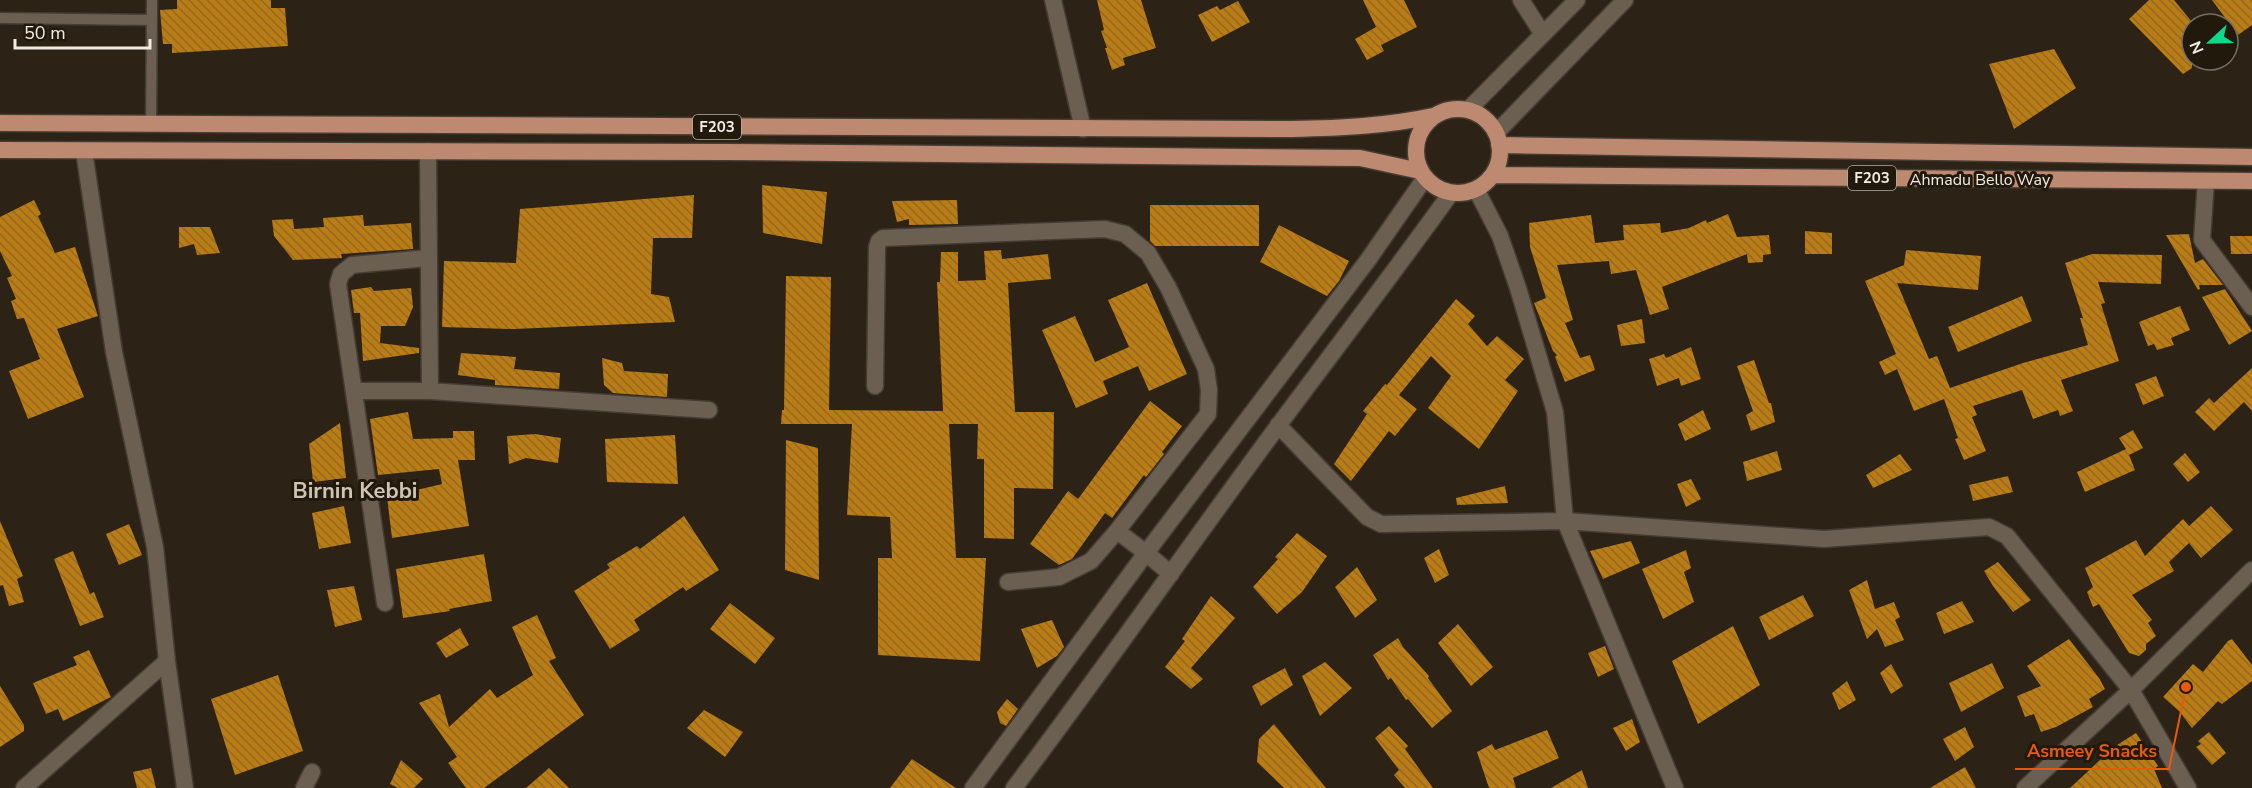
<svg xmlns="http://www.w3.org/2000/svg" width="2252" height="788" viewBox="0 0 2252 788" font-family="'Nunito Sans',sans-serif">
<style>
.building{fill:url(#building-back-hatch)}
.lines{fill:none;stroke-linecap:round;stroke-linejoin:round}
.service-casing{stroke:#453c34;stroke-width:13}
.minor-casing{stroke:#453c34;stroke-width:19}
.tertiary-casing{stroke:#453c34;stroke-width:19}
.primary-casing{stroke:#453c34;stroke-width:19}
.service{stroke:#6a5f51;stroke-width:10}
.minor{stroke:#6a5f51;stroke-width:16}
.tertiary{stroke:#6a5f51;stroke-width:16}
.primary{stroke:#bd8970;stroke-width:16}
.labels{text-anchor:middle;stroke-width:6;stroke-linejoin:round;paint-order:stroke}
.shield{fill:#22190d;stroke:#b4ada4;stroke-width:1.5}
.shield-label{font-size:15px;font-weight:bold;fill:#f3ece4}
.street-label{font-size:16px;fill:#f3ece4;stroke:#22190d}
.district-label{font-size:22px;font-weight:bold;fill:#cfc3b3;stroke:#22190d}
.leader{fill:none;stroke:#e8590c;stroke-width:2}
.callout-dot{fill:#e8590c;stroke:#22190d;stroke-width:2}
.callout-label{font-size:18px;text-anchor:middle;font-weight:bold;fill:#e8590c;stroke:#22190d;stroke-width:6;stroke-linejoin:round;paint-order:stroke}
</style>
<defs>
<pattern id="building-back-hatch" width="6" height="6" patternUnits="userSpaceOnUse" patternTransform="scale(1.5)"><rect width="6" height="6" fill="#ba7c14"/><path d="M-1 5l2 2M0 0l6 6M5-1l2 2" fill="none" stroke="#926925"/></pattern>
</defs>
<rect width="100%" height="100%" fill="#2c2216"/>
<path class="building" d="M 177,0 L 271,0 L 271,8 L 285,8 L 288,46 L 172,53 L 172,44 L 163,44 L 160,10 L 177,9 Z
M 1097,0 L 1141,0 L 1156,48 L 1123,58 L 1125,65 L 1112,70 L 1105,48 L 1107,48 L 1101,31 L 1104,30 Z
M 1363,0 L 1404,0 L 1417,27 L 1381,45 L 1384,51 L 1367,60 L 1355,39 L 1376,27 Z
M 2149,0 L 2174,0 L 2192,22 L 2192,68 L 2183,74 L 2129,19 Z
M 2212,0 L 2252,0 L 2252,25 L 2238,35 Z
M 1238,1 L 1250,22 L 1212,42 L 1198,15 L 1217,6 L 1220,10 Z
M 2054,49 L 2076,88 L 2014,129 L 1989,64 Z
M 762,185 L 827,192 L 822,244 L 763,233 Z
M 694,195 L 692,238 L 653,238 L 651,294 L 669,297 L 675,322 L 514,329 L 442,327 L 444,261 L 516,263 L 520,209 Z
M 34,200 L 41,214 L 38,216 L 55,253 L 75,247 L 98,316 L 57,329 L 84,397 L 28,419 L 9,371 L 40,359 L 24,318 L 17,319 L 11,301 L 16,299 L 7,278 L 12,276 L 0,251 L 0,217 Z
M 957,200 L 958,224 L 909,225 L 909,219 L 897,222 L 892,201 Z
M 1150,205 L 1259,205 L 1259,246 L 1155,246 L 1150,241 Z
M 1728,214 L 1737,237 L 1769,235 L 1771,254 L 1763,255 L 1763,262 L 1748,263 L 1747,254 L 1662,287 L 1669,309 L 1650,315 L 1636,270 L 1611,274 L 1609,261 L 1557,265 L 1573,320 L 1565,323 L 1580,358 L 1590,355 L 1595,370 L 1565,382 L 1555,357 L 1557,355 L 1553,351 L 1534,303 L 1546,298 L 1530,247 L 1529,223 L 1591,215 L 1595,243 L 1624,240 L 1623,225 L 1660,223 L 1661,233 L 1689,228 L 1706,220 L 1707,223 Z
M 363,215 L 364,226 L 411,223 L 413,249 L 341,254 L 342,258 L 293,260 L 274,236 L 272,220 L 293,219 L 294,229 L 324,227 L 323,218 Z
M 1279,225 L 1349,261 L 1339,281 L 1327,296 L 1260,262 Z
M 179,227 L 210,227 L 220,253 L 197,255 L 194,244 L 179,248 Z
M 1805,231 L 1832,233 L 1832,254 L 1805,254 Z
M 2189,234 L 2195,263 L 2203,259 L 2223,285 L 2199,285 L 2200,289 L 2198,290 L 2166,235 Z
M 2230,236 L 2252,236 L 2252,254 L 2231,254 Z
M 1001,250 L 1002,259 L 1048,254 L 1051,279 L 1008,283 L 1015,412 L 1054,412 L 1053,489 L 1014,488 L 1014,539 L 984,538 L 984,459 L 977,459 L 978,424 L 949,424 L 956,558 L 986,558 L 980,661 L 878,655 L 878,558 L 892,558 L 890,517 L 847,515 L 852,424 L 781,424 L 782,410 L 784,410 L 786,276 L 831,277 L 829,410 L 943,411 L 937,282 L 940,282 L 941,252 L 958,252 L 958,281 L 986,280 L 984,251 Z
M 1906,250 L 1981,256 L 1978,290 L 1897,283 L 1929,359 L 1937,356 L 1950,388 L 2023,363 L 2088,345 L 2080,318 L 2083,318 L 2065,263 L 2092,254 L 2162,255 L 2161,284 L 2098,282 L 2105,303 L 2101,304 L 2119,361 L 2061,380 L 2073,411 L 2060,416 L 2058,410 L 2033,419 L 2022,390 L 1973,406 L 1977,415 L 1972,417 L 1986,451 L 1964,460 L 1955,439 L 1958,438 L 1944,399 L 1914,411 L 1897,369 L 1885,375 L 1879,362 L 1896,354 L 1865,281 L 1904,265 Z
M 1147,283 L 1187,374 L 1149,391 L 1138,366 L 1103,381 L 1108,394 L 1076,408 L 1042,330 L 1075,316 L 1095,362 L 1129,347 L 1108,300 Z
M 371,287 L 374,291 L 411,288 L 413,307 L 405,326 L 381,326 L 380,343 L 419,348 L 419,353 L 363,361 L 360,313 L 354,313 L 351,290 Z
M 2225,289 L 2252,331 L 2229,345 L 2202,297 Z
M 2022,296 L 2032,321 L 1958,352 L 1948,327 Z
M 1456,299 L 1475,316 L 1468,324 L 1487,346 L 1497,336 L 1524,359 L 1505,380 L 1518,391 L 1479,449 L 1428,408 L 1451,376 L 1431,356 L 1399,395 L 1417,409 L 1395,436 L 1389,431 L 1351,481 L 1334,464 L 1367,414 L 1363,411 L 1385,384 L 1387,385 Z
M 2180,306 L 2190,330 L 2171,338 L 2174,345 L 2157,350 L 2154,344 L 2148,346 L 2139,322 Z
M 1642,319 L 1645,343 L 1621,346 L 1617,325 Z
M 1691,347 L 1701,379 L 1681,386 L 1679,378 L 1657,386 L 1649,359 L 1664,354 L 1666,358 Z
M 461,353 L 516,357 L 514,369 L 560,373 L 559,389 L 495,385 L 495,380 L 458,375 Z
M 602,358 L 622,363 L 624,371 L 668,374 L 667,397 L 613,393 L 604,385 Z
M 1754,360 L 1769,403 L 1771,403 L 1775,422 L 1751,431 L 1746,415 L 1753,411 L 1737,366 Z
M 2252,368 L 2252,411 L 2244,402 L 2214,431 L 2195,412 L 2209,398 L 2214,403 Z
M 2156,376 L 2164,396 L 2143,405 L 2135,384 Z
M 1150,401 L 1182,426 L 1162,452 L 1164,454 L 1146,477 L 1144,475 L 1112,518 L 1105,513 L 1072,559 L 1059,565 L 1030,544 L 1068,491 L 1078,499 Z
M 1703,410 L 1711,429 L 1685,441 L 1678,424 Z
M 408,412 L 413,439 L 453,438 L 453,431 L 474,431 L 475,460 L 458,460 L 469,526 L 392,538 L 387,497 L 442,484 L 439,469 L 378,475 L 370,419 Z
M 340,423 L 346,478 L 313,482 L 309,444 Z
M 2133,430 L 2143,448 L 2129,455 L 2135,470 L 2085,492 L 2077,472 L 2126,449 L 2119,438 Z
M 535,434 L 561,438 L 558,463 L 526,458 L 509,464 L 507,436 Z
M 675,435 L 678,484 L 607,482 L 605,439 Z
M 786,440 L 818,448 L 819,580 L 785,570 Z
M 1777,451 L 1782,470 L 1747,481 L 1743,462 Z
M 2185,453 L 2200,472 L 2188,482 L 2173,464 Z
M 1900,454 L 1912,470 L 1873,488 L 1866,475 Z
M 2008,476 L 2013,492 L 1973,501 L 1969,485 Z
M 1691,479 L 1701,499 L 1686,507 L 1677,484 Z
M 1505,486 L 1508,503 L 1457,505 L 1456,498 Z
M 344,506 L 351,543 L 319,549 L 312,513 Z
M 2211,506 L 2233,530 L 2201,558 L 2189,543 L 2169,562 L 2174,571 L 2132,595 L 2152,620 L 2148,623 L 2156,636 L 2146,644 L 2146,650 L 2139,656 L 2129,653 L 2099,604 L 2093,607 L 2087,592 L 2093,587 L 2085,568 L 2136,540 L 2145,556 L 2183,519 L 2189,526 Z
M 684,516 L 719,570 L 686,591 L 683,587 L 634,620 L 640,630 L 610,649 L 574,591 L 610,568 L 607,564 L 637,546 L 640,549 Z
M 0,521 L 23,576 L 17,579 L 24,602 L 9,606 L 3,585 L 0,586 Z
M 129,524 L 142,555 L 119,565 L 106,534 Z
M 1297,533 L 1327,556 L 1302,592 L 1277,614 L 1253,587 L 1278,559 L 1275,557 Z
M 1631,541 L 1640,563 L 1603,579 L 1590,551 Z
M 1439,549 L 1449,575 L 1435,583 L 1424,558 Z
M 1686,550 L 1691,568 L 1684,572 L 1694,602 L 1663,619 L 1642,569 Z
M 73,551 L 90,594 L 94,592 L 104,617 L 80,626 L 54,559 Z
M 484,554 L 492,601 L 449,609 L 450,611 L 403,618 L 396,569 Z
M 1998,562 L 2031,600 L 2013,612 L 1993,586 L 1984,571 Z
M 1357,567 L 1377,600 L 1355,618 L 1335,587 Z
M 1867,580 L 1875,609 L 1894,602 L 1900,617 L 1895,620 L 1904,640 L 1885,647 L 1877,629 L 1867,639 L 1849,590 Z
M 354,586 L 362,620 L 335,627 L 327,590 Z
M 1803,595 L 1814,616 L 1769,640 L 1759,617 Z
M 1211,596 L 1235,618 L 1191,668 L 1203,679 L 1191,689 L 1165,667 L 1185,641 L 1182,639 Z
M 1962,601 L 1974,622 L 1944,634 L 1936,613 Z
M 730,603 L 775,638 L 755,664 L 710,629 Z
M 537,615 L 556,658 L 549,661 L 584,715 L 484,788 L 466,788 L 448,763 L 457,757 L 419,703 L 440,694 L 449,727 L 490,689 L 497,698 L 533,675 L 512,627 Z
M 1052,620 L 1064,647 L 1057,656 L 1037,668 L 1021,629 Z
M 1458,624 L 1493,667 L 1471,686 L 1438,643 Z
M 1733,626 L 1760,685 L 1698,724 L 1672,661 Z
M 460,628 L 469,645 L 446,658 L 436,643 Z
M 1398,638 L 1403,647 L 1429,676 L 1428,678 L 1452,711 L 1432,728 L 1408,699 L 1406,700 L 1391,678 L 1388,680 L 1373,655 Z
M 2069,639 L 2099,678 L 2105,689 L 2089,699 L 2093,707 L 2056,727 L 2041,732 L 2034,714 L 2025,717 L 2017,696 L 2041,686 L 2027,666 Z
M 2232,639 L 2252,665 L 2252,681 L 2222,704 L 2218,701 L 2192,728 L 2179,711 L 2163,697 L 2193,664 L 2203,672 L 2228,641 Z
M 1605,646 L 1614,669 L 1598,677 L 1588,653 Z
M 89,650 L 111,697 L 63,721 L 58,709 L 46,714 L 33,683 L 77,665 L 73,657 Z
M 1325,662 L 1352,688 L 1320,716 L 1302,676 Z
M 1992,663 L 2004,688 L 1961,712 L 1949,683 Z
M 1891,664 L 1903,686 L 1891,694 L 1880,673 Z
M 1285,668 L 1293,685 L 1261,706 L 1252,686 Z
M 278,675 L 303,751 L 235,775 L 211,699 Z
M 1847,681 L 1856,700 L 1839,710 L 1832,693 Z
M 0,686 L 24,725 L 24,731 L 0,747 Z
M 1007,699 L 1018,709 L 1006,726 L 1000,723 L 997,712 Z
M 704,710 L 743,732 L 725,757 L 687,728 Z
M 1632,719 L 1640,742 L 1626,751 L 1613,728 Z
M 1274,724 L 1326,788 L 1284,788 L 1257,762 L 1259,739 Z
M 1389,726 L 1408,746 L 1405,749 L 1433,788 L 1405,788 L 1394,775 L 1399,770 L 1375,738 Z
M 1965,727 L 1974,747 L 1955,761 L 1943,739 Z
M 1547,730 L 1559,758 L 1513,778 L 1516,788 L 1489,788 L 1477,752 L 1492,744 L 1495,750 Z
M 2209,732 L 2226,753 L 2212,765 L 2196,747 L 2201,744 L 2198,741 Z
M 2136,733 L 2158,766 L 2154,769 L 2162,788 L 2070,788 L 2114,747 Z
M 912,759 L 956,788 L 890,788 Z
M 401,760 L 423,779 L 414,788 L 398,788 L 390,784 Z
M 1965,767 L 1976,788 L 1930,788 Z
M 151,768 L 156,788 L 137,788 L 133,772 Z
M 549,768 L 569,788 L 526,788 Z
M 1582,770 L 1588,788 L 1551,788 Z"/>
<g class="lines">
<g class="service-casing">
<path id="service" d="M 0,18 L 152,20
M 151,124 L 152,0"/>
</g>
<g class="minor-casing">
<path id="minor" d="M 1053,0 L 1083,129
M 1521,0 L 1542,33
M 84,151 L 114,352 L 155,547 L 167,661 L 185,788
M 428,151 L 430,391 L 709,410
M 2206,181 L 2202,240 L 2252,307
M 1476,189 L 1500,236 L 1518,288 L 1555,412 L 1565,521 L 1675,788
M 875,386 L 877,247 L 879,241 L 883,238 L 1105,229 L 1125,234 L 1148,253 L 1168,287 L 1206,369 L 1209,390 L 1208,414 L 1117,531 L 1146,553
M 354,391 L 430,391
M 1278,425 L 1367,517 L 1381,524 L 1565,521 L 1824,539 L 1989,527 L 2007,536 L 2131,690 L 2188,788
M 1008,582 L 1059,577 L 1091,561 L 1117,531
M 385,603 L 338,284 L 341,274 L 352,265 L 428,258
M 24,788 L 167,661
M 304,788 L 312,772
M 2025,788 L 2131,690 L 2252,570"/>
</g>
<g class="tertiary-casing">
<path id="tertiary" d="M 1468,110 L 1577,0
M 1496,133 L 1625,0
M 1146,553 L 1171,574
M 973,788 L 1146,553 L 1368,260 L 1425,178
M 1014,788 C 1104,669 1189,546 1278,426 C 1336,348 1395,271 1451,193"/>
</g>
<g class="primary-casing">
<path id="primary" d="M1416 151a42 42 0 1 1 84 0a42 42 0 1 1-84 0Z
M 0,123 L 1292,129 C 1340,128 1387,126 1433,116
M 1499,145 L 2252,157
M 0,150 L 726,152 L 1360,158 L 1420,171
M 1493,175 L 2252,181"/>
</g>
<use href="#service" class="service"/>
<use href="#minor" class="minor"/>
<use href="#tertiary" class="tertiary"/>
<use href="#primary" class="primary"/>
</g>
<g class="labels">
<g class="shield">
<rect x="693" y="115" width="48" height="24" rx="4.5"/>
<rect x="1848" y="166" width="48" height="24" rx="4.5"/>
</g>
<g class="shield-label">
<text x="717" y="132">F203</text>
<text x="1872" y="183">F203</text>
</g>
<g class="street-label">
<text x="1980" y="185">Ahmadu Bello Way</text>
</g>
<g class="district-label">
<text x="355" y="498">Birnin Kebbi</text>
</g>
</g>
<path class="leader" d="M2186 687L2169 769H2015"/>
<circle class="callout-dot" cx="2186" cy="687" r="6"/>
<g class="callout-label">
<text x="2092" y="757">Asmeey Snacks</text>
</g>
<g transform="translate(2210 42) rotate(248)"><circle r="28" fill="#22190d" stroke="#766d63" stroke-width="1.5"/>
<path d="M0-4.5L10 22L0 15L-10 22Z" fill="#0bd98b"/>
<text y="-9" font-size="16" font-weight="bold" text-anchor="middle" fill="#f3ece4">N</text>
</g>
<path d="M15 39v9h135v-9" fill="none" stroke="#f3ece4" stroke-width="3"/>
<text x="24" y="39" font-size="18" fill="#f3ece4" stroke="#22190d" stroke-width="4.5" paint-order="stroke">50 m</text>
</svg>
